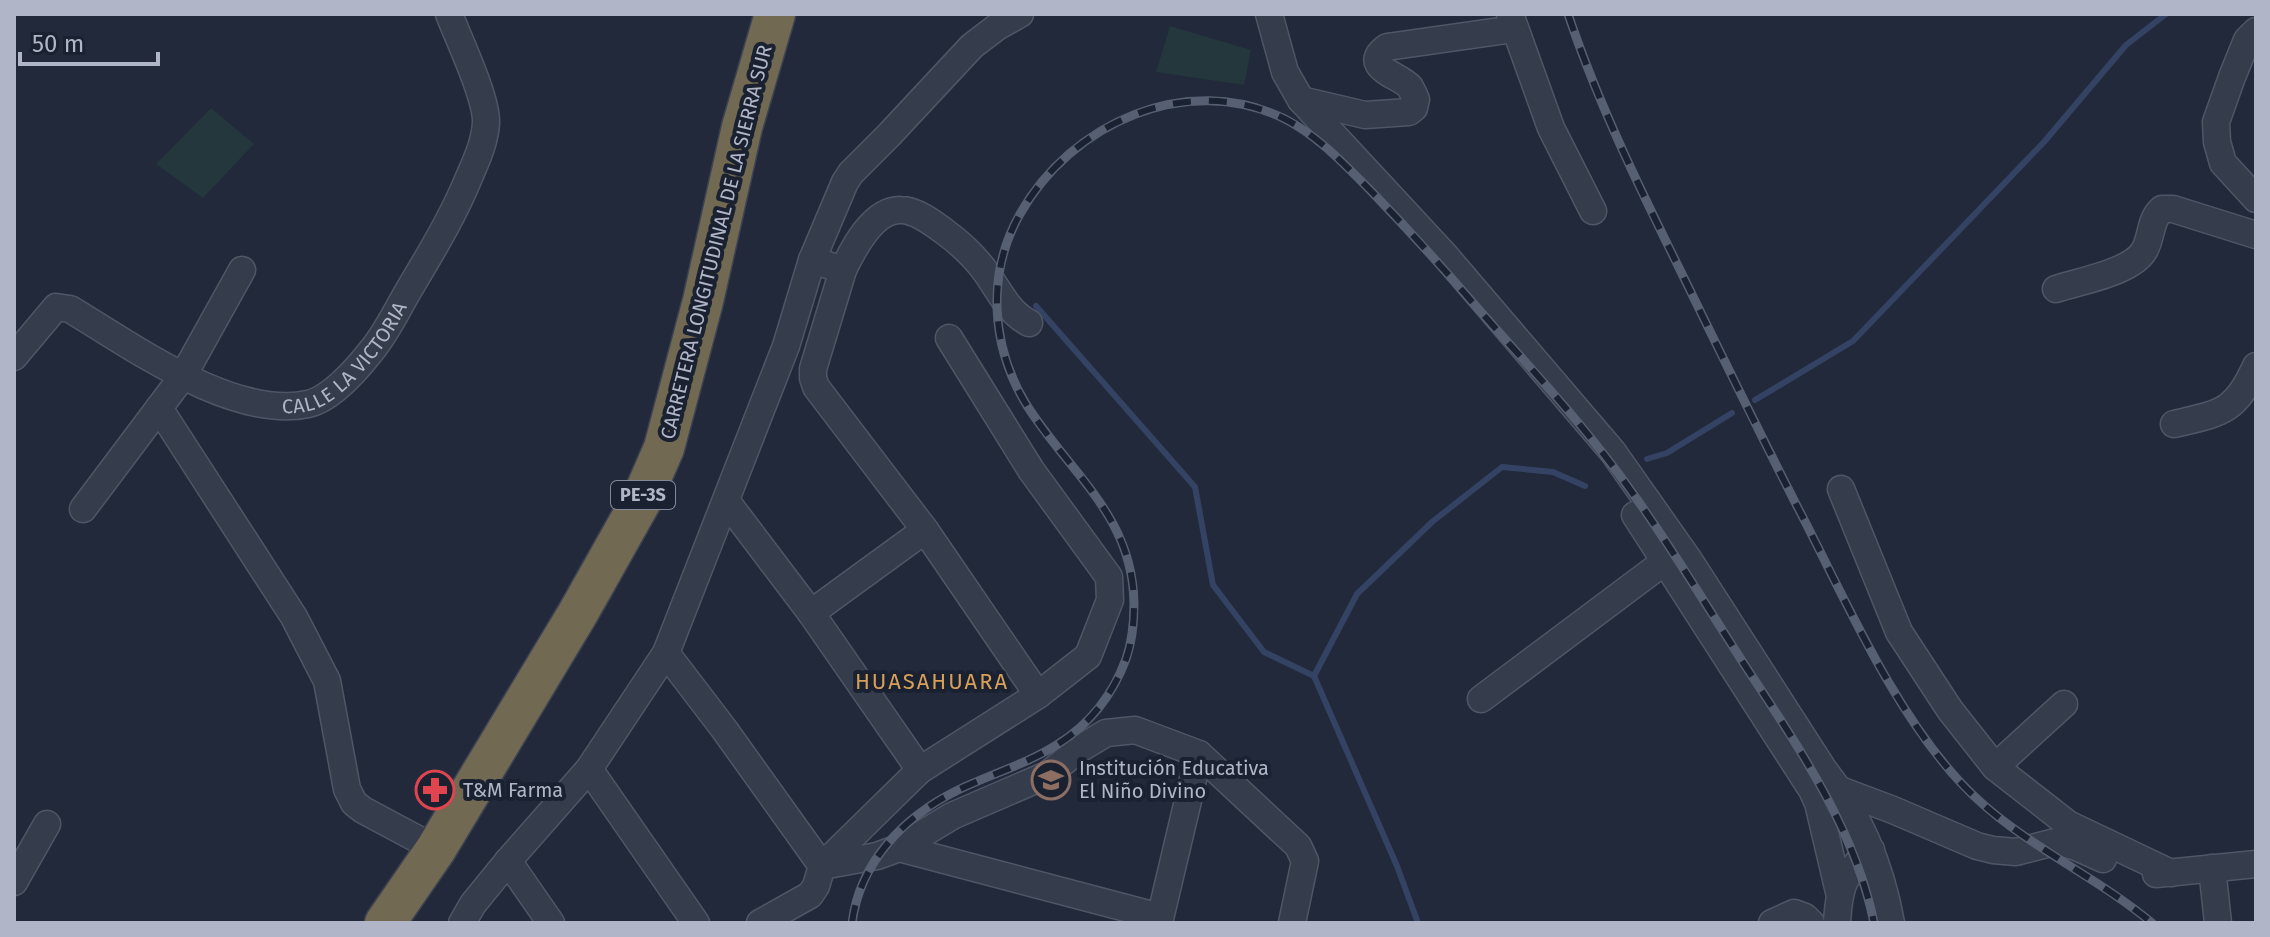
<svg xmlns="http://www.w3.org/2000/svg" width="2270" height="937" viewBox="0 0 2270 937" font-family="'Fira Sans',sans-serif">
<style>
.green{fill:#23373c}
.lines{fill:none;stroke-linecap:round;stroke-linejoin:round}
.stream{stroke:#344263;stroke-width:6}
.minor-casing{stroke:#505666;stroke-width:29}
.highway-casing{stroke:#3d4353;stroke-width:43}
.minor{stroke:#353c4c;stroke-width:26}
.highway{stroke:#726952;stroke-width:40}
.rail-casing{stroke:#575f73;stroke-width:9}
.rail{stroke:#1a2130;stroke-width:6;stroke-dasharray:18;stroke-linecap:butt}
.labels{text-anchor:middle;stroke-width:8;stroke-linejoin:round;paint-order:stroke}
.shield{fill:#1a2130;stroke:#83899a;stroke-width:2}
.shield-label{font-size:18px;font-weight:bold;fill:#b0b6c7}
.street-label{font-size:20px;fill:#b0b6c7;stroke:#1a2130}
.poi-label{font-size:20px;fill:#b0b6c7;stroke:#1a2130;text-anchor:start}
.neighbourhood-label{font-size:22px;letter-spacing:2px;fill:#d89f5b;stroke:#1a2130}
</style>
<rect width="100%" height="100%" fill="#21293b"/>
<path class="green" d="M 1170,26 L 1251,50 L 1244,85 L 1156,72 Z
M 211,108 L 254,144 L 203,198 L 156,164 Z"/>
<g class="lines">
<path class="stream" d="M 1036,306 L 1195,487 L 1213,585 L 1264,652 L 1314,676 L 1397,866 L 1418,923
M 1755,400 L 1853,341 L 2044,142 L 2126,45 L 2166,14
M 1647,459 L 1667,453 L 1732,413
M 1314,676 L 1357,594 L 1432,522 L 1502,467 L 1553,472 L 1585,486"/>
<g class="minor-casing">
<g id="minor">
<path d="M 1269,14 L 1285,72 L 1301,100 L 1443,253 L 1613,452 L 1689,560 L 1824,770 C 1859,814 1881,867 1891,923"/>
<path d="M 1510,14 L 1551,128 L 1593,211"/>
<path d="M 2256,31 L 2247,40 L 2232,77 L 2216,122 L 2217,142 L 2223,163 L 2256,199"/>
<path d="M 1301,100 L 1365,115 L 1409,112 L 1414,108 L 1416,99 C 1416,98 1411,89 1410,87 C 1400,75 1359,67 1387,47 L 1514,29"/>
<path d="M 812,260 L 843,270 L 813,369 L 813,378 L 816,387 L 925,530 L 1038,695"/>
<path d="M 843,270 C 853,249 873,209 901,210 C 916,210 933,223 945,232 C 960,243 974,256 985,271 C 999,290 1007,311 1029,323"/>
<path d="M 2056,289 C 2080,281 2134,272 2145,249 C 2152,236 2150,219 2162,209 L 2173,209 L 2256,235"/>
<path id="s1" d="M 14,357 L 56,307 L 70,309 C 132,346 233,420 308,404 C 331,399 358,368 372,350 C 386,333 396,312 407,293 C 430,254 453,217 470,175 C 477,159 485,141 486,123 C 487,98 459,40 449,14"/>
<path d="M 159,408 L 294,617 L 327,681 L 347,789 L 354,803 L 363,810 L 436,849"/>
<path d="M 2174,424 C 2221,413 2235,413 2256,366"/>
<path d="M 1841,489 L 1899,632 L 1950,710 L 1995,767 L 2068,824 L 2171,873"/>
<path d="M 727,502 L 811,613 L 920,770"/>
<path d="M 83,509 L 183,376 L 242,270"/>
<path d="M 1635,515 L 1812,790 L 1818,803 L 1839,892"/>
<path d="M 811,613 L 925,530"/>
<path d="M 666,653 L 724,729 L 822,866"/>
<path d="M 1481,699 L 1664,562"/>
<path d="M 1995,767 L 2064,704"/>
<path d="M 589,769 L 696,923"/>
<path d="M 1840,790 L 1893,810 L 1977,846 L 1993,850 L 2016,852 L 2055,842 L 2074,846 L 2103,859"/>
<path d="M 899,848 L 952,816 L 1047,775 L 1081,748 L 1106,733 L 1135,730 L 1199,754 L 1298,846 L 1305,861 L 1292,923"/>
<path d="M 508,861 L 551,923"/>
<path d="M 822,866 L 877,856 L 899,848 L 1160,917"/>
<path d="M 2212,868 L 2218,923"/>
<path d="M 2156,874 L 2256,864"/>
<path d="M 14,882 L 47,824"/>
<path d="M 462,923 L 473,904 L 508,861 L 589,769 L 666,653 L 786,346 L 812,260 L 845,182 L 851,173 L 889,135 L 972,46 L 997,27 L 1020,14"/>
<path d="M 760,923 L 810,895 L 816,886 L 822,866 L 920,770 L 1038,695 L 1088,656 L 1110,600 L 1109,577 L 1031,470 L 949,338"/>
<path d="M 1159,923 L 1199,754"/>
<path d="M 1772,923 L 1794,913 L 1805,917 L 1811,923"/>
<path d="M 1837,923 C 1839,887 1843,874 1871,850"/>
</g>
</g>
<g class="highway-casing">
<path id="highway" d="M 385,923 L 436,849 L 578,613 L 641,501 L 664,448 L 703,301 L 742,127 L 775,14"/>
</g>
<use href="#minor" class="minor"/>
<use href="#highway" class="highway"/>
<g class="rail-casing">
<path id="rail" d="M 1568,14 C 1599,106 1642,193 1685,280 C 1722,356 1759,432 1798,508 C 1845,598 1892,709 1961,783 C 2016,842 2091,872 2152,923
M 852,923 C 860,862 903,817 958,790 C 991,774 1027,764 1058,744 C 1090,724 1113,694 1126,659 C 1132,642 1134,623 1134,604 C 1133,515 1069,473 1026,404 C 991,346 986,274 1020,214 C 1071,123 1187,71 1285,119 C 1318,136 1344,164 1370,190 C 1403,224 1436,260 1467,296 C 1518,355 1572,411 1618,473 C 1664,535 1704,602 1746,667 C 1798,746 1855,829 1874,923"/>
</g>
<use href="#rail" class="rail"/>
</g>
<defs>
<g id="school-ring" transform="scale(2)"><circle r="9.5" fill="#1a2130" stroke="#8d6e63" stroke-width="1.5"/><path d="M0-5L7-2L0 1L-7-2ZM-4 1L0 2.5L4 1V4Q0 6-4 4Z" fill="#8d6e63"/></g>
<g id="pharmacy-ring" transform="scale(2)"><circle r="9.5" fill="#1a2130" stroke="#e0444e" stroke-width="1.5"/><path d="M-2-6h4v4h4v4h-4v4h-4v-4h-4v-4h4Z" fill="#e0444e"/></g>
</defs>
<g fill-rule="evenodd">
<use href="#school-ring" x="1051" y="780"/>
<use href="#pharmacy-ring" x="435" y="790"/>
</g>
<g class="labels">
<rect class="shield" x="611" y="481" width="64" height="28" rx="6"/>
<g class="shield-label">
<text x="643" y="501">PE-3S</text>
</g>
<g class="street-label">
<text transform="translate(716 242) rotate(-76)" y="7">CARRETERA LONGITUDINAL DE LA SIERRA SUR</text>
<text dy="7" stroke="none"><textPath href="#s1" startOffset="398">CALLE LA VICTORIA</textPath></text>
</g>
<g class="poi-label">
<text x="1079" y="775">Institución Educativa<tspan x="1079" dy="23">El Niño Divino</tspan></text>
<text x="463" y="797">T&amp;M Farma</text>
</g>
<g class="neighbourhood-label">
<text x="932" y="689">HUASAHUARA</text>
</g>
</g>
<rect width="2270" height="937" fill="none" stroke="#b0b6c7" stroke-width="32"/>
<path d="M20 52v12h138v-12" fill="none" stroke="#b0b6c7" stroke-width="4"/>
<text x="32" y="52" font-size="24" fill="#b0b6c7" stroke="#1a2130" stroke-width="6" paint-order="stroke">50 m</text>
</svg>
